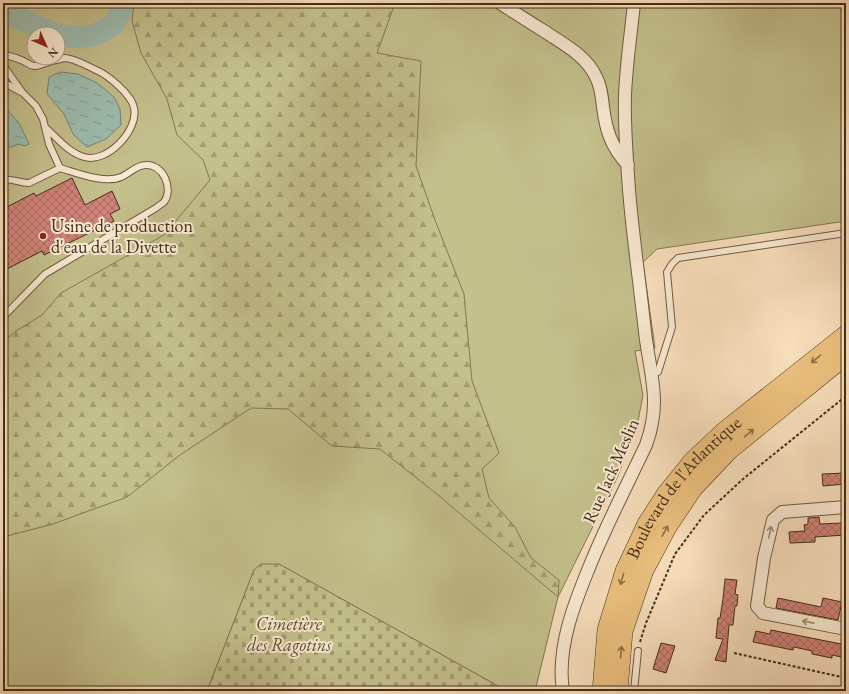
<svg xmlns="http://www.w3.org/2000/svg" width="849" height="694" viewBox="0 0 849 694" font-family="'EB Garamond',serif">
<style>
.green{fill:#c4c08c;stroke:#827852;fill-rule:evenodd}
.forest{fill:url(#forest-firs);stroke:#827852}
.cemetery{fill:url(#cemetery-stones);stroke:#827852}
.water{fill:url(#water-ripples);stroke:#788474}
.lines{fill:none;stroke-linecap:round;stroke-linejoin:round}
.river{stroke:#9dbdb1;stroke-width:22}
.building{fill:url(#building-cross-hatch);stroke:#412f18}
.lane-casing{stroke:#6f5b41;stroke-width:8}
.street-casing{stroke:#6f5b41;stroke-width:14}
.primary-casing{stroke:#412f18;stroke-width:20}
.path{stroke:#412f18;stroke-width:2;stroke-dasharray:3 2;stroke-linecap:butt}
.lane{stroke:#faead3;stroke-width:6}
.street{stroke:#faead3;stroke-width:12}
.primary{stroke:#ecc07e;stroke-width:19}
.oneway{stroke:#8e7046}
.oneway2{stroke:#9e8c76}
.poi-dot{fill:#8f2418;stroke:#faead3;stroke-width:1.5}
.labels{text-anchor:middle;stroke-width:4;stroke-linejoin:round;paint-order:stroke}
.poi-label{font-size:18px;fill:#412f18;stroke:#faead3;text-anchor:start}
.street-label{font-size:18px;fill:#412f18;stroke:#faead3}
.park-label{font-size:18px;font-style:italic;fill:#5b4c2f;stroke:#faead3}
</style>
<defs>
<pattern id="forest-firs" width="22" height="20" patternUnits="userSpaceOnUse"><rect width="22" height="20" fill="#c4c08c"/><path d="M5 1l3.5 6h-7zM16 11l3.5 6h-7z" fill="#a19c71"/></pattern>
<pattern id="cemetery-stones" width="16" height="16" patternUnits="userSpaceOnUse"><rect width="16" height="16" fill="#c4c08c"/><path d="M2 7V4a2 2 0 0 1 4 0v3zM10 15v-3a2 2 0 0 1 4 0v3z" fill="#a19c71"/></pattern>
<pattern id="water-ripples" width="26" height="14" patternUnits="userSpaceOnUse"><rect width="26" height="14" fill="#9dbdb1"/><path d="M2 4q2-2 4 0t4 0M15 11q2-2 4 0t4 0" fill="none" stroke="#829a8f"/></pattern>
<pattern id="building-cross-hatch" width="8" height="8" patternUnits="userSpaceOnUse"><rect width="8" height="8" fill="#d08278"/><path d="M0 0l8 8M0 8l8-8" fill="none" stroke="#aa6b61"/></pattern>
</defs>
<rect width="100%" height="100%" fill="#f8dfbc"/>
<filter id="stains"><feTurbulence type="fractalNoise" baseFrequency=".005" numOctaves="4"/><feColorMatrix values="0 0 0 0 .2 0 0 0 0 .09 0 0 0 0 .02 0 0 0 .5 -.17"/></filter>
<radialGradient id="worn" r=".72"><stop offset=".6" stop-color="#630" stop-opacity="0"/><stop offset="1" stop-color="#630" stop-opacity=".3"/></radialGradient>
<path class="green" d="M 3,3 L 846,3 L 846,221 L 657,249 L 643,262 L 655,348 L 635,351 L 643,395 L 638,421 L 618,476 L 558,597 L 535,691 L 507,691 L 279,564 L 254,570 L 207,691 L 3,691 ZM 34,34 L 58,34 L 58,58 L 34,58 Z"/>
<path class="forest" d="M 134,3 L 395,3 L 377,53 L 421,61 L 416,166 L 435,220 L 464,294 L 472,381 L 499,453 L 482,469 L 489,498 L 515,527 L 531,558 L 559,580 L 558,597 L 438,495 L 380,449 L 332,446 L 288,409 L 251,408 L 180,455 L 127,497 L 53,524 L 3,537 L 3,342 L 16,331 L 42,315 L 61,293 L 164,235 L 210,180 L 203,160 L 177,135 L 167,99 L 141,53 L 132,21 Z"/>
<path class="cemetery" d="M 261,564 L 279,564 L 507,691 L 207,691 L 254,570 Z"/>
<path class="water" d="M 60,72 L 78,74 L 97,83 L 114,97 L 120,109 L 121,125 L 106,139 L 87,147 L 73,134 L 64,114 L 47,94 L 49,77 Z
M 3,105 L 19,123 L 29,144 L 25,146 L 19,144 L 3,150 Z"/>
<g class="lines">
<path class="river" d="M 3,12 L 10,14 C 40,27 66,45 99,33 C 113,27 120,18 123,3"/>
</g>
<path class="building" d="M 72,178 L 85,205 L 112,191 L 120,209 L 110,214 L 114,221 L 44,255 L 42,251 L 3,271 L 3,209 L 34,193 L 36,196 Z
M 846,473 L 846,484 L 823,486 L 822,474 Z
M 819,517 L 820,524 L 842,523 L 842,525 L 846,525 L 846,535 L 815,537 L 815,542 L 790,543 L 789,532 L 805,531 L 804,525 L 808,524 L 808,518 Z
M 725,579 L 737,580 L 735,594 L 738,595 L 737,606 L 735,606 L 733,625 L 729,625 L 726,662 L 715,660 L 723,639 L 716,638 L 718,618 L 720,618 L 723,599 Z
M 778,598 L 821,607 L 823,598 L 842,602 L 838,620 L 776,608 Z
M 771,630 L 846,645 L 846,658 L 832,655 L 832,658 L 812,654 L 812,651 L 794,647 L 793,650 L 753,642 L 756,631 L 770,634 Z
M 661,643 L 675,646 L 666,673 L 653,669 Z"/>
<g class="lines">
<g class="lane-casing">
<path id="lane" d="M 3,55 C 9,56 15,57 21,60 C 25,61 30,66 35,66 C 40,66 47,62 52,61 C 56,60 61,59 64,58 C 74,58 87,66 96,70 C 108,75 132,95 134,108 C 139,130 107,164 84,157 C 68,152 57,138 45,127
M 3,65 L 22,92
M 3,82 L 23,93 L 36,106 L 43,119 L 49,144 L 60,168
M 3,180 C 12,178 19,183 29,183 L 60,168 C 77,173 105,184 121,177 C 129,174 136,165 146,165 C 163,164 174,189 164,202 C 162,204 158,206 156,208 L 45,274 L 3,317
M 652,373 L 658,372 L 672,327 L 667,272 L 672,264 L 678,258 L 846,233
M 634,691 L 638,651"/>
</g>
<g class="street-casing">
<path id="street" d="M 500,3 C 514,12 529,22 544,31 C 563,44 586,55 596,77 C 601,86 602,97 603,107 C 606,130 611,147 628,165
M 846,507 L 782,512 L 773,520 L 764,558 L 757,606 L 763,613 L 846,629
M 563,691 C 556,646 576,599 593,558 C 609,520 628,483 646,445 C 662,401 650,375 645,332 C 640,285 633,238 629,190 C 627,159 624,128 625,96 C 626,65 631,34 634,3"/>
</g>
<g class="primary-casing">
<g id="primary">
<path id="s1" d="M 602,691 L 607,630 L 625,571 L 647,524 L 667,493 L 693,461 L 725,431 L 846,335"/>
<path d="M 618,691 L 623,631 L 644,570 L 667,527 L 693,488 L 729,450 L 846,355"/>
</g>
</g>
<path class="path" d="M 640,642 L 646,623 L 675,554 L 704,515 L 743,479 L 846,396
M 734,653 L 846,678"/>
<use href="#lane" class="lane"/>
<use href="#street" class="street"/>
<use href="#primary" class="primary"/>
</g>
<defs><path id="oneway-shaft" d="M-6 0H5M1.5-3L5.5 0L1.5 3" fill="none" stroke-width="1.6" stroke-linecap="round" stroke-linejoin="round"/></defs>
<g class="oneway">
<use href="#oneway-shaft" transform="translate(816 359) rotate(141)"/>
<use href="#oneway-shaft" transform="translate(749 433) rotate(-39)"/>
<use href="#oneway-shaft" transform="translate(665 531) rotate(-61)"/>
<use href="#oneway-shaft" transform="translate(622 579) rotate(106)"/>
<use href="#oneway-shaft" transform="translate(621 652) rotate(-85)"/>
</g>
<g class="oneway2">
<use href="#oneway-shaft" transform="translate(770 532) rotate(-78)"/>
<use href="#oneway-shaft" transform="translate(808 622) rotate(-169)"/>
</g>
<circle class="poi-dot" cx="43" cy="236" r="4"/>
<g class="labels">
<g class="poi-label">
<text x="51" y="232">Usine de production<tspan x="51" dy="21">d'eau de la Divette</tspan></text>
</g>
<g class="street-label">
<text transform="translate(611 471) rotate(-66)" y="6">Rue Jack Meslin</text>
<text dy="6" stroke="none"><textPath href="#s1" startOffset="226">Boulevard de l'Atlantique</textPath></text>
</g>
<g class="park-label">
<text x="289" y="630">Cimetière<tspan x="289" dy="21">des Ragotins</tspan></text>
</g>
</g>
<rect width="849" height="694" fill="none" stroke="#f8dfbc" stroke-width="16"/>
<rect x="4" y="4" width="841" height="686" fill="none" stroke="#412f18" stroke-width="2"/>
<rect x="8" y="8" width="833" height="678" fill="none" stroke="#412f18"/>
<g transform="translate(46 46) rotate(135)"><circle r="19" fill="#faead3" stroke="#b09f88"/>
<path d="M0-3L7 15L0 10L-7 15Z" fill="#8f2418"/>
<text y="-6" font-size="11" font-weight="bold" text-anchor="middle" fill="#412f18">N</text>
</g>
<rect width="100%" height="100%" filter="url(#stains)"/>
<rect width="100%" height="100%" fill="url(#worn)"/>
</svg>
